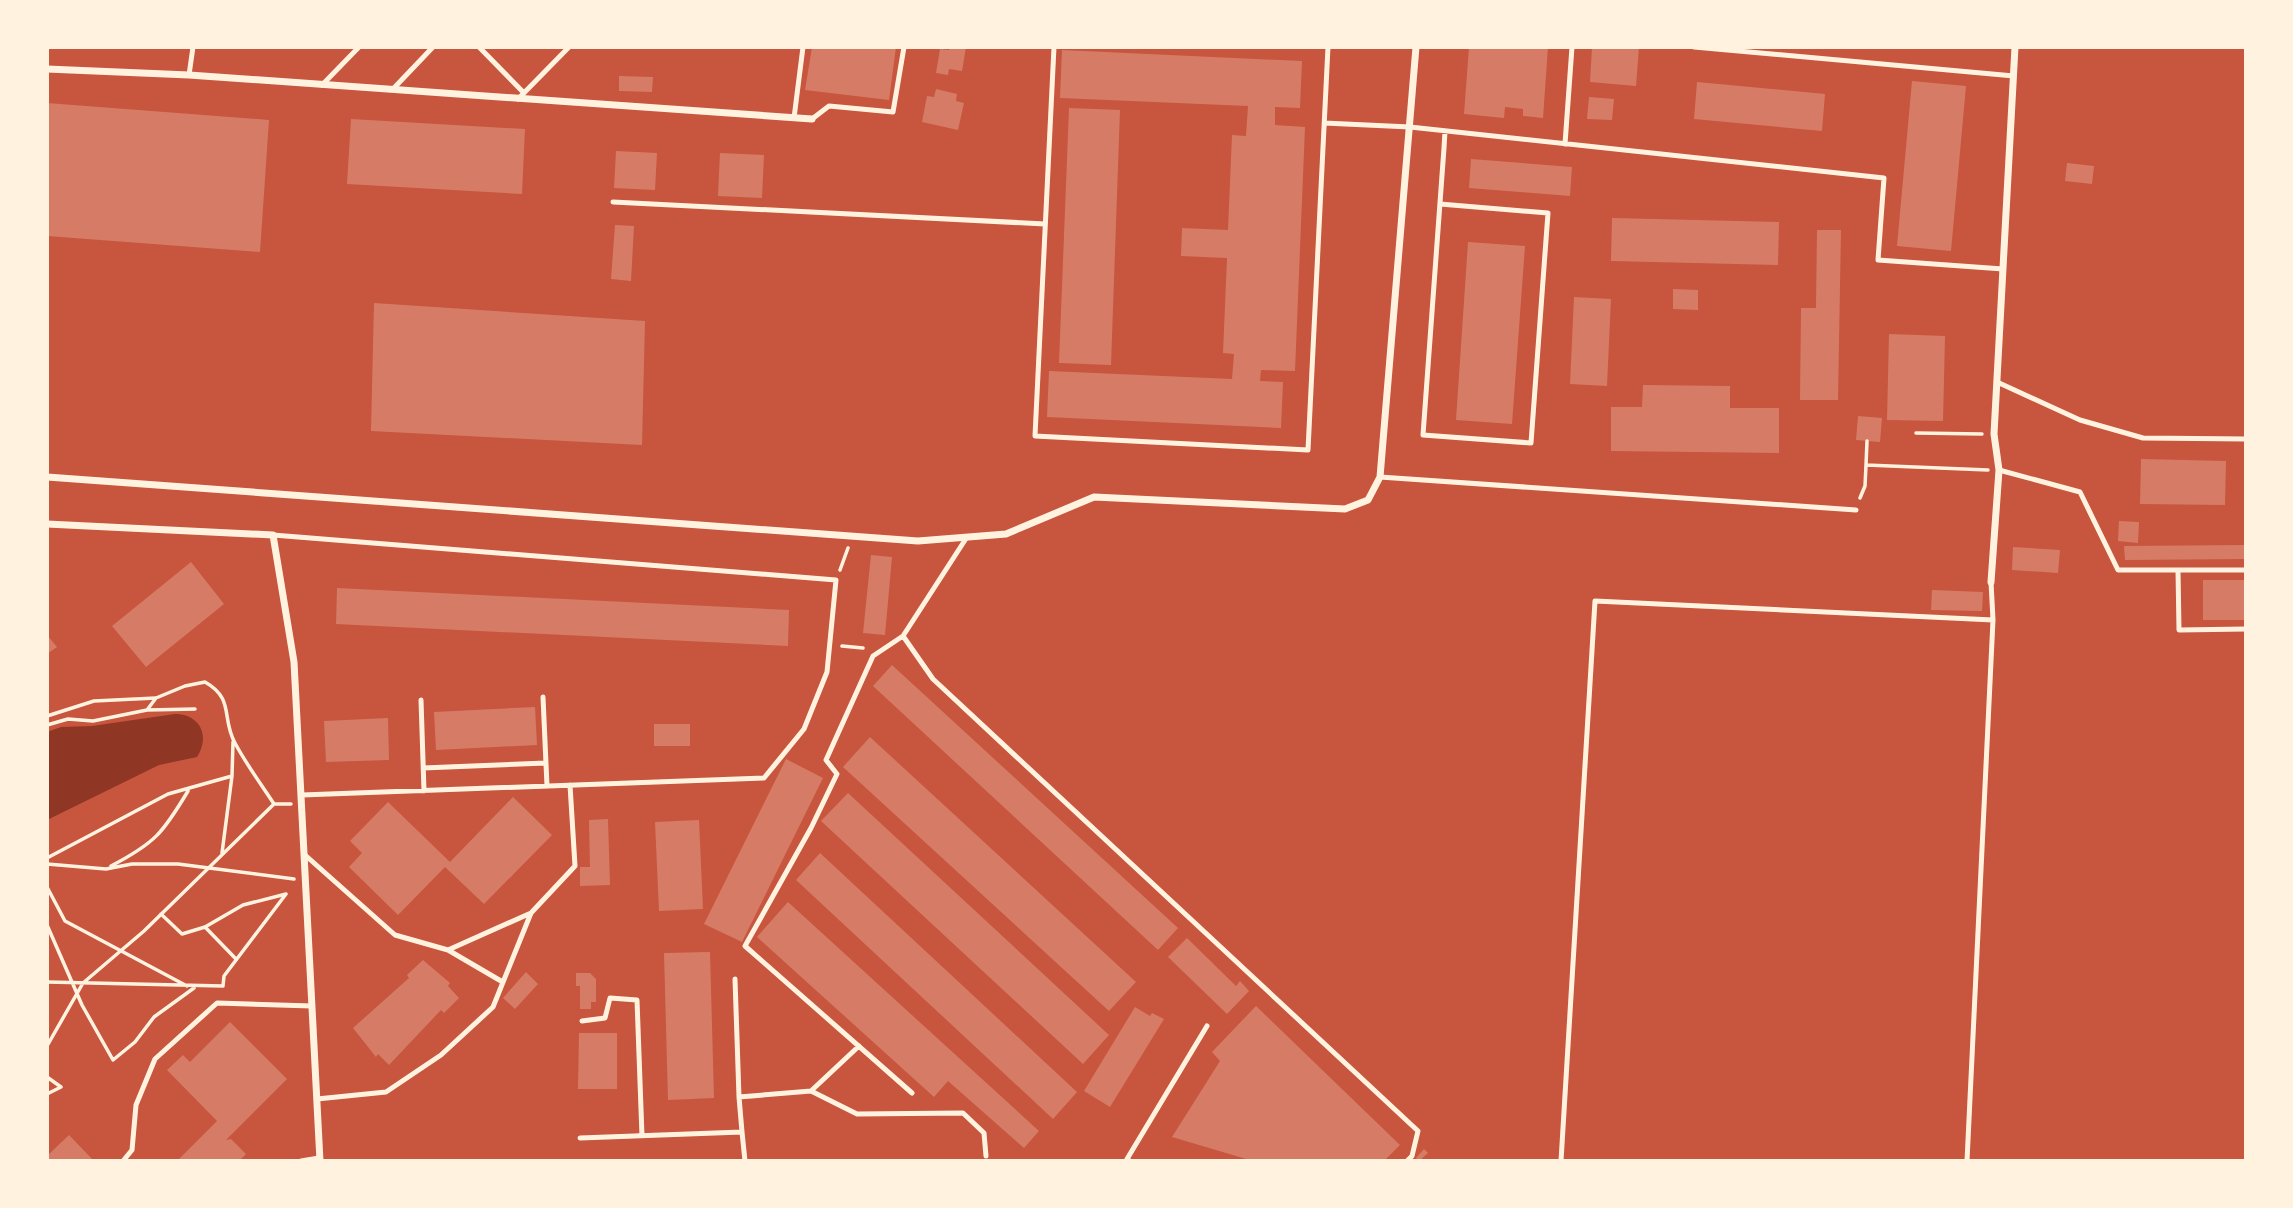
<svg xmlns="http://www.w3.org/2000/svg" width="2293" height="1208" viewBox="0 0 2293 1208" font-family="'PT Sans',sans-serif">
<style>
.water{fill:#8f3625}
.building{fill:#d67c66}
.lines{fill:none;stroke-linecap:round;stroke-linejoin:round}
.path{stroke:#fff3e0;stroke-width:3.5}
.service{stroke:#fff3e0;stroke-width:5}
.minor{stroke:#fff3e0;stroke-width:7}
</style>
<rect width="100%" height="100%" fill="#c8553d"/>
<path class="water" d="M 175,714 C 199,714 211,735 197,757 L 159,765 L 47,820 L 47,732 L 61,727 L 92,726 Z"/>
<path class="building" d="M 812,47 L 896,47 L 889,100 L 805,90 Z
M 949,47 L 966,47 L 962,71 L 949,69 L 948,75 L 936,73 L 940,49 L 949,50 Z
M 1469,47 L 1548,47 L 1543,118 L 1523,116 L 1523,109 L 1505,107 L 1504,118 L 1464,114 Z
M 1592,47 L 1639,47 L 1636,86 L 1590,82 Z
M 1062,50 L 1302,61 L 1300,108 L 1275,107 L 1275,125 L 1305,127 L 1295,371 L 1261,370 L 1260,381 L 1283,382 L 1281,428 L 1047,417 L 1049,371 L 1232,379 L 1234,354 L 1223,353 L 1227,258 L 1181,256 L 1182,228 L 1228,230 L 1232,135 L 1246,136 L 1248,106 L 1060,98 Z
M 619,76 L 653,77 L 652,92 L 619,91 Z
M 1912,81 L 1966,86 L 1951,251 L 1897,246 Z
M 1697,82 L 1825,94 L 1822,131 L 1694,119 Z
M 936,89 L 957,94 L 956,101 L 964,103 L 958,130 L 922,122 L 927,96 L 934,97 Z
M 1589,97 L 1614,99 L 1612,120 L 1587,119 Z
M 47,103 L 269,120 L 260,252 L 47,236 Z
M 1069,108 L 1120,110 L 1111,365 L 1059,363 Z
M 351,119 L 525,129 L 522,194 L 347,184 Z
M 616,151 L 657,153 L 655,190 L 614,188 Z
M 720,153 L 764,155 L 762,198 L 718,196 Z
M 1471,159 L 1572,167 L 1570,196 L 1469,188 Z
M 2067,163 L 2094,166 L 2092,184 L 2065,181 Z
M 1612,218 L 1779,222 L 1778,265 L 1611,261 Z
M 615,225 L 634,226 L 631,281 L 611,279 Z
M 1817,230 L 1841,230 L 1838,400 L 1800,400 L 1801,308 L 1816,308 Z
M 1468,242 L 1525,246 L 1512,424 L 1456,420 Z
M 1673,289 L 1698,290 L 1698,310 L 1673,309 Z
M 1574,297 L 1611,299 L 1607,386 L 1570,384 Z
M 374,303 L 645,321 L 642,445 L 371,431 Z
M 1889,334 L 1945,336 L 1943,421 L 1887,420 Z
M 1643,385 L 1730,386 L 1730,408 L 1779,408 L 1779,453 L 1611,451 L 1611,407 L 1642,407 Z
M 1858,416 L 1882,418 L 1880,442 L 1856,440 Z
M 2141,459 L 2226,461 L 2225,505 L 2140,504 Z
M 2119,521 L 2139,522 L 2138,543 L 2118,541 Z
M 2246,545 L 2246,559 L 2125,560 L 2124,546 Z
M 2013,547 L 2060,550 L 2058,573 L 2012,570 Z
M 871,555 L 892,557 L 885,635 L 863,633 Z
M 191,562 L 224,604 L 146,667 L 112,626 Z
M 2203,580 L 2246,580 L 2246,620 L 2203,620 Z
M 337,588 L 789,610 L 788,646 L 336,624 Z
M 1932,590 L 1983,592 L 1982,611 L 1931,610 Z
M 47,635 L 57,647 L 47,654 Z
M 892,665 L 1178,928 L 1158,950 L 873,686 Z
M 535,707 L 537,745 L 436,750 L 434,712 Z
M 388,718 L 389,760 L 326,762 L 324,721 Z
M 654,724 L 690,724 L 690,746 L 654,746 Z
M 870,737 L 1136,982 L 1109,1011 L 843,767 Z
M 786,759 L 823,778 L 742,942 L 704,924 Z
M 848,793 L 1109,1035 L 1083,1064 L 821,821 Z
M 513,797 L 552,835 L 484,904 L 445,867 L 398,915 L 349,867 L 362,853 L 350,841 L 388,802 L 450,862 Z
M 608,819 L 610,885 L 580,886 L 580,867 L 590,867 L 589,820 Z
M 699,820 L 703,909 L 659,911 L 655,822 Z
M 820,853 L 1077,1092 L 1053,1119 L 796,880 Z
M 788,902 L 1039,1131 L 1024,1148 L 948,1081 L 934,1097 L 757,937 Z
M 1187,938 L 1236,986 L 1240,981 L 1249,991 L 1227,1014 L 1168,957 Z
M 710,952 L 714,1098 L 668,1100 L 664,953 Z
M 423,960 L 450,983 L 448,986 L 459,998 L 444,1013 L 441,1010 L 389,1065 L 378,1054 L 376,1057 L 353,1028 L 409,978 L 407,975 Z
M 526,972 L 538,984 L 515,1009 L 503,998 Z
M 576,973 L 590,973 L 596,979 L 596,1002 L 591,1002 L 591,1009 L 580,1009 L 580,986 L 576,986 Z
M 1256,1006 L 1400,1145 L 1384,1161 L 1253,1161 L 1172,1137 L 1220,1061 L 1212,1052 Z
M 1135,1007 L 1150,1016 L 1152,1013 L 1164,1019 L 1110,1107 L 1084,1091 Z
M 230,1022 L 287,1079 L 226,1140 L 231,1139 L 246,1154 L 239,1161 L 177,1161 L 217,1121 L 167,1070 L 183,1055 L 190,1062 Z
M 579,1033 L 617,1033 L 617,1089 L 578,1089 Z
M 69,1135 L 94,1161 L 47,1161 L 47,1156 Z
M 1424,1149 L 1428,1153 L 1419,1161 L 1416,1158 Z"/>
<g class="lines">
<path class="path" d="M 1916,433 L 1982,434
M 1866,465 L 1867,441
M 1860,498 L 1865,486 L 1866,465 L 1988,470
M 840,570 L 848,548
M 842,646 L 863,648
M 147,710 L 156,698
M 47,716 L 94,701 L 156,698 L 185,686 L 205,682 C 235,699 221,718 235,743 C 246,764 261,784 274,804
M 47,725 L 68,719 L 93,721 L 147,710 L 195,709
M 222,853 L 232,776 L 233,742
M 47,858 L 168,794 L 232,776
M 47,864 L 106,869 L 132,864 L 178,864 L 294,879
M 111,866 C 155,843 163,833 188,791
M 47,887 L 65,921 L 187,986
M 47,925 L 82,1005 L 113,1060 L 135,1042 L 154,1017 L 194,988
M 205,927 L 236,959
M 47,982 L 223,986 L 224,976 L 286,894 L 243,905 L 205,927 L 182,934 L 161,914
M 47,1046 L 83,983 L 144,931 L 274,804 L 291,804
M 47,1077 L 61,1087 L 47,1094"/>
<path class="service" d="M 479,47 L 524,93
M 1054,47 L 1035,436 L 1308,450 L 1328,47
M 1694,47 L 2014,76
M 189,75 L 193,47
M 322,85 L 359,47
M 393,89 L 433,47
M 518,99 L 569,47
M 794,118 L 803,47
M 812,119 L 829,106 L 893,112 L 904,47
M 1324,123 L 1410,127 L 1884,178 L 1878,260 L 2003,269
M 1565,144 L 1572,47
M 613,202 L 1045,224
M 1440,204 L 1548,213 L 1531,443 L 1423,435 L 1444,148 L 1445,131
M 1997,382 L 2080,420 L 2143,438 L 2246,439
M 1999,470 L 2080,492 L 2118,570 L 2246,570
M 1380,477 L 1856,510
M 273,535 L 836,580 L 827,672 L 804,729 L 764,778 L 302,795
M 2178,570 L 2179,630 L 2246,629
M 903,636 L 933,679 L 1418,1131 L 1412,1156 L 1407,1161
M 543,697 L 547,786
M 421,700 L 424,791
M 423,768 L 546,763
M 305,855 L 395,935 L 448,950 L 531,913
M 448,950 L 501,981
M 735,979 L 739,1097
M 582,1021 L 605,1018 L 610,998 L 637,1000 L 642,1136
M 811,1091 L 859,1046
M 912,1093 L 745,946 L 811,828 L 837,774 L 826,760 L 873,656 L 903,636 L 967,537
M 317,1099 L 386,1092 L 441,1055 L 493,1007 L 531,913 L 575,866 L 570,785
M 742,1132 L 739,1097 L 811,1091 L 857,1114 L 963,1113 L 984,1133 L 986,1156
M 580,1138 L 742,1132 L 745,1161
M 123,1161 L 132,1150 L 136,1105 L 155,1059 L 217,1003 L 312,1006
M 301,1161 L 319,1158
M 1130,1161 L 1127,1159 L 1207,1026
M 1561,1161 L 1595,601 L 1993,620
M 1967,1161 L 1993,620 L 1991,582"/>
<path class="minor" d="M 47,69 L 189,75 L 812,119
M 47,477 L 918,541 L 1006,534 L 1094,497 L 1345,509 L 1368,500 L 1380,477 L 1416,47
M 47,524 L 273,535 L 294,662 L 320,1161
M 1991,582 L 1999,470 L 1994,434 L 2015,47"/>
</g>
<rect width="2293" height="1208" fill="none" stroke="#fff3e0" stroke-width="98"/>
</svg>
